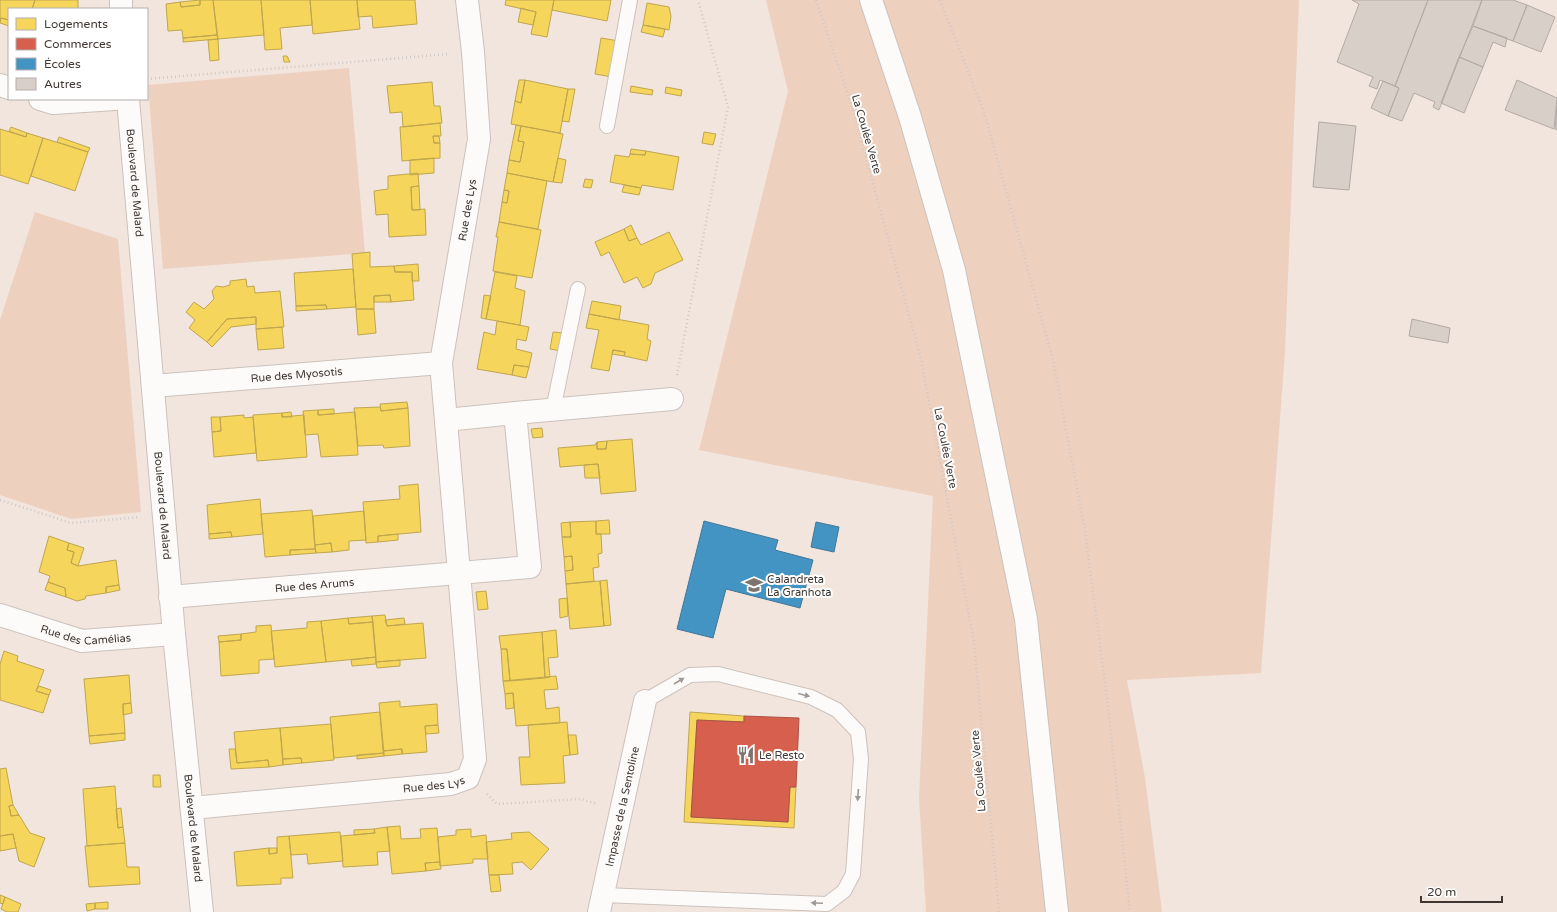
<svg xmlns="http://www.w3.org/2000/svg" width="1557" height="912" viewBox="0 0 1557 912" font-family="'Varela Round',sans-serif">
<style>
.green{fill:#eed0bf}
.homes{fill:#f6d55c;stroke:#bfa64f}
.shops{fill:#d6604d;stroke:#a95445}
.schools{fill:#4393c3;stroke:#427798}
.building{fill:#d9cfc9;stroke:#b4aaa4}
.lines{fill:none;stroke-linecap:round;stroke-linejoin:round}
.lane-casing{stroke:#ccc2bc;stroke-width:16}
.street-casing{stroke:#ccc2bc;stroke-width:24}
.secondary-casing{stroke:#ccc2bc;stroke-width:24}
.path{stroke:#cec8c6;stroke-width:2.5;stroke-dasharray:1 3;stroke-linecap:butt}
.lane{stroke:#fdfbfa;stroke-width:14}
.street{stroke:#fdfbfa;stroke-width:22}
.secondary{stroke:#fdfbfa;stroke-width:22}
.oneway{fill:#9e9996}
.labels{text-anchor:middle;stroke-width:4;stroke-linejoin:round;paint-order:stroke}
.street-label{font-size:11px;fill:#403732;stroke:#fff}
.poi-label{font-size:11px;fill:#403732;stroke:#fff;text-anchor:start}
</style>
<rect width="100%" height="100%" fill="#f2e5dd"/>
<path class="green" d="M 766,0 L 1299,0 L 1285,352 L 1261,673 L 1127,680 L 1145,778 L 1162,912 L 926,912 L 919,798 L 933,496 L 699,450 L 788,91 Z
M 349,68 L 365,253 L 163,269 L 148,85 Z
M 35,212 L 118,239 L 141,512 L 71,519 L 0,495 L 0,320 Z"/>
<path class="homes" d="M 0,0 L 35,0 L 32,9 L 9,9 L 9,20 L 1,18 L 0,21 Z
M 35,0 L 78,0 L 78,9 L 32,9 Z
M 200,0 L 200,5 L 181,7 L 180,2 Z
M 200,0 L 213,0 L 217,35 L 183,38 L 182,30 L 168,31 L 166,4 L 180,2 L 181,7 L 200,5 Z
M 213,0 L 261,0 L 264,35 L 218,39 Z
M 261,0 L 310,0 L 312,25 L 280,28 L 282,49 L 265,50 Z
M 310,0 L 357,0 L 360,29 L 313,34 Z
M 357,0 L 415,0 L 417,24 L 373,28 L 372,16 L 358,17 Z
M 506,0 L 554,0 L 547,37 L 531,34 L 536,12 L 505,5 Z
M 554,0 L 611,0 L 607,21 L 552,10 Z
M 647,3 L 669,7 L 671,16 L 669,30 L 643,25 Z
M 521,8 L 536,12 L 533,25 L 518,22 Z
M 1,18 L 9,20 L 9,26 L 0,23 Z
M 643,25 L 665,29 L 663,37 L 641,32 Z
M 217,35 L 218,39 L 183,42 L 183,38 Z
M 601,38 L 619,41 L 612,77 L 595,74 Z
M 218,39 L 219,60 L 210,61 L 208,40 Z
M 283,56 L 287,56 L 290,62 L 284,62 Z
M 519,80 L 525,80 L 521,103 L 515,101 Z
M 525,80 L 568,89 L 560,133 L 511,124 L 515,101 L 521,103 Z
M 432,82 L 434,106 L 440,106 L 442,123 L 403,127 L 402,112 L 390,113 L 387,86 Z
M 631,86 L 653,90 L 652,95 L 630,92 Z
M 666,87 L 682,90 L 681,96 L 665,93 Z
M 568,89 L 575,89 L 569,122 L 562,121 Z
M 440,123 L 441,136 L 433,136 L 434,143 L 440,143 L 440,158 L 402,161 L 400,127 Z
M 516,125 L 521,126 L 518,141 L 524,142 L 520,162 L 509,160 Z
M 521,126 L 563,134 L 553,182 L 507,173 L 509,160 L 520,162 L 524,142 L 518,141 Z
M 11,127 L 27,133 L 26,137 L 9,131 Z
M 0,129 L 26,137 L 27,133 L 43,138 L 28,184 L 0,175 Z
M 704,132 L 716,134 L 713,145 L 702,143 Z
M 433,136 L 439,136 L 440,143 L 434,143 Z
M 59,137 L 90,148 L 88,152 L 57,142 Z
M 43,138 L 88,152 L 75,191 L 31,176 Z
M 631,149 L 646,151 L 645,155 L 630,154 Z
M 646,151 L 679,157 L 673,190 L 642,185 L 641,188 L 610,182 L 615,155 L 629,157 L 630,154 L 645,155 Z
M 434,158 L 434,173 L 410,175 L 410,160 Z
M 558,158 L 566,160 L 562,183 L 553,182 Z
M 418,173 L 419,186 L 411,187 L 412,210 L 425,209 L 426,235 L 389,237 L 388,214 L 376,215 L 374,191 L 388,189 L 388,176 Z
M 507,173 L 547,181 L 538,229 L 499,222 L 502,202 L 507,203 L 509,191 L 504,190 Z
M 585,179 L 593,180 L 591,188 L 583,187 Z
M 624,185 L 641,188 L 639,195 L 622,192 Z
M 419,186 L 420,210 L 412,210 L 411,187 Z
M 504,190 L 509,191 L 507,203 L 502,202 Z
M 499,222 L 541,230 L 532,278 L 493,271 L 498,237 L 496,237 Z
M 631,225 L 637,238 L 629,241 L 624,229 Z
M 624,229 L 629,241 L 637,238 L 641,245 L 669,232 L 683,260 L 655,273 L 651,284 L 643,288 L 637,277 L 624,283 L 609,252 L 601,256 L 595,242 Z
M 370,252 L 370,267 L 394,266 L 395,272 L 412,272 L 414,300 L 391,302 L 390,295 L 374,296 L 374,309 L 356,309 L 352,254 Z
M 418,264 L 419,281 L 412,281 L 412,272 L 395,272 L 394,266 Z
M 353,269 L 356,307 L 327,309 L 326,305 L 296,306 L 294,273 Z
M 495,272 L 517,276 L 515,288 L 525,291 L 520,325 L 486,319 Z
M 246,279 L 247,287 L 254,286 L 255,293 L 280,291 L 284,327 L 256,329 L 256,317 L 227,319 L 207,342 L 189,328 L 195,320 L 186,312 L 194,302 L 204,309 L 214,299 L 212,291 L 216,286 L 223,287 L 230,285 L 230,281 Z
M 390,295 L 391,302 L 374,302 L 374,296 Z
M 484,295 L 491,296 L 486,319 L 481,318 Z
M 592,301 L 621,306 L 619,320 L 589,314 Z
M 326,305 L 327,309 L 296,311 L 296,306 Z
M 356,309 L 374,309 L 376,333 L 358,335 Z
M 589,314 L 649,325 L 647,339 L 651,341 L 647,361 L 624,356 L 625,352 L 613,350 L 609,371 L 591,368 L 599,330 L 586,328 Z
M 256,317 L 256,324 L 231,327 L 212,347 L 207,342 L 227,319 Z
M 497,321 L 529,327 L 526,341 L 517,339 L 516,349 L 532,353 L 529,367 L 514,365 L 512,375 L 477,369 L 484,332 L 495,335 Z
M 282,327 L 284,348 L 258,350 L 256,329 Z
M 553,332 L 565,333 L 561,351 L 550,349 Z
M 613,350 L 625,352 L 624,356 L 612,354 Z
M 514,365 L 529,367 L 526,378 L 512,375 Z
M 407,402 L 408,408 L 381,411 L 380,404 Z
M 380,407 L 381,411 L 408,408 L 410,446 L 384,448 L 383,445 L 358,446 L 354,408 Z
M 334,409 L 334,414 L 318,415 L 318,410 Z
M 318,410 L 318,415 L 355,412 L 358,455 L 321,457 L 318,434 L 305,435 L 303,411 Z
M 291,412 L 292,417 L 282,417 L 282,413 Z
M 282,413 L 282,417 L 304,415 L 307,457 L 257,461 L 253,415 Z
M 244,415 L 244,418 L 253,417 L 256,453 L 214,457 L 212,432 L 221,431 L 220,417 Z
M 211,417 L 220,417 L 221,431 L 212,432 Z
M 542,428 L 543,437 L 533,438 L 531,429 Z
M 632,439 L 636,491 L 601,494 L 598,464 L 560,467 L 558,448 L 595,445 L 597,442 L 597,449 L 606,449 L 607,441 Z
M 607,441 L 606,449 L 597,449 L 597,442 Z
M 598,464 L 600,478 L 585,478 L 584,465 Z
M 418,484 L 421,532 L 378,536 L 378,542 L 366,543 L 363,502 L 400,499 L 399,486 Z
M 260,499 L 263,534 L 232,537 L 231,532 L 209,534 L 207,505 Z
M 312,510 L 315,549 L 290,550 L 290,555 L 265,557 L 261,514 Z
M 364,511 L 366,540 L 349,541 L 349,550 L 332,552 L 331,543 L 315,545 L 313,516 Z
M 609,520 L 610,534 L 596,534 L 596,521 Z
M 596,521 L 596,534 L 601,534 L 602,553 L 598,554 L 599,567 L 593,568 L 594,581 L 566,584 L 565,571 L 573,570 L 572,556 L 564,557 L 562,537 L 571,537 L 570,522 Z
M 570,522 L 571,537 L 562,537 L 561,523 Z
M 231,532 L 232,537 L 209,539 L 209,534 Z
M 398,534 L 398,540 L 378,542 L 378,536 Z
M 49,536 L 69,543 L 67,550 L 74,552 L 71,563 L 78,566 L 116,560 L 119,585 L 106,587 L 106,593 L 86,596 L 85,599 L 77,601 L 66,597 L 65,588 L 48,582 L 50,576 L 39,572 Z
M 69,543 L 84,548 L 78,566 L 71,563 L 74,552 L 67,550 Z
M 331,543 L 332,552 L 316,553 L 315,545 Z
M 315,549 L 316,553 L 290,555 L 290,550 Z
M 572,556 L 573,570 L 565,571 L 564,557 Z
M 607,580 L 611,625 L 604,626 L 600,581 Z
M 600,581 L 604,626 L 570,629 L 566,584 Z
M 48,582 L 65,588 L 66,597 L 45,590 Z
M 119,585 L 120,590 L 106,593 L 106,587 Z
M 486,591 L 488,609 L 478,610 L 476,592 Z
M 567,598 L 568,616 L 560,618 L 559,599 Z
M 385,615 L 387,626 L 423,623 L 426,658 L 376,662 L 372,616 Z
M 372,616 L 373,622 L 349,624 L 348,618 Z
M 348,618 L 349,624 L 373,622 L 376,657 L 326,662 L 321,621 Z
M 404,618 L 405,624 L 387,626 L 385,620 Z
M 321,621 L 326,662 L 275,667 L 271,631 L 307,628 L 307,622 Z
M 271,625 L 274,659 L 259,660 L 259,673 L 221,676 L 219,642 L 241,640 L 241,634 L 256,632 L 256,626 Z
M 556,630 L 558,657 L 548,658 L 550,677 L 545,678 L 542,632 Z
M 542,632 L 545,678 L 510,681 L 507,649 L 501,649 L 499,636 Z
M 241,634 L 241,640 L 219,642 L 218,636 Z
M 501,649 L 507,649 L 510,681 L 503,681 Z
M 4,651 L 18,656 L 17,661 L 44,670 L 36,691 L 49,695 L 43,713 L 0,700 L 0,664 Z
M 376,657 L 376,664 L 352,666 L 351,660 Z
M 400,660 L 400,666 L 377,668 L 376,662 Z
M 129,675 L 131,703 L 123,704 L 125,733 L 89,736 L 84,679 Z
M 556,676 L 558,689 L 544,690 L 546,709 L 559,707 L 560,723 L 516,726 L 513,693 L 505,694 L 503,681 Z
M 39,686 L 51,690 L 49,695 L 36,691 Z
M 513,693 L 514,708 L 506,709 L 505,694 Z
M 400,701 L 400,707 L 437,704 L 438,725 L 425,726 L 427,752 L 402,754 L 402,749 L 383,751 L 379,703 Z
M 131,703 L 132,713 L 123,715 L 123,704 Z
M 380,712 L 384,753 L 334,758 L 330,717 Z
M 690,712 L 744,716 L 744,722 L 697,720 L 691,817 L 788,822 L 790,787 L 796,787 L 794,828 L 684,822 Z
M 567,722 L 570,755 L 563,756 L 565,783 L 521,785 L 519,757 L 530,757 L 528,725 Z
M 331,724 L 334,760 L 302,763 L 301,758 L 283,759 L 280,728 Z
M 438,725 L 439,733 L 426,734 L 425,726 Z
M 280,728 L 283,765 L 269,767 L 268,760 L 237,763 L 234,732 Z
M 125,733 L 125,740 L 90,744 L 89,736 Z
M 568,735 L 576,735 L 578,754 L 570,755 Z
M 229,749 L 235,749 L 237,763 L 268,760 L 269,767 L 231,769 Z
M 402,749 L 402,754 L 384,756 L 383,751 Z
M 384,753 L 384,756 L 357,759 L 357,755 Z
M 301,758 L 302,763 L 283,765 L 283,759 Z
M 6,768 L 13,805 L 9,806 L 11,816 L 19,815 L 30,833 L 45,838 L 34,867 L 19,861 L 13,834 L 0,836 L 0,769 Z
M 153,775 L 160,775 L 161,787 L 153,787 Z
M 115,786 L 118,828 L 123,827 L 125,843 L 87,846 L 83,789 Z
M 13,805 L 19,815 L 11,816 L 9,806 Z
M 121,808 L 123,827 L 118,828 L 116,809 Z
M 400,826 L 401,839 L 421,838 L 420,829 L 437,828 L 440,862 L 425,863 L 426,871 L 392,874 L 387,827 Z
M 387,827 L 390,851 L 377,852 L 378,865 L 343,867 L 341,836 L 375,833 L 374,829 Z
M 374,829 L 375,833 L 354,835 L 354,830 Z
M 471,829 L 471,837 L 486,835 L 488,859 L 473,859 L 473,863 L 440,866 L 438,837 L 456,835 L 456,830 Z
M 340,832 L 343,861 L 308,864 L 307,854 L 291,855 L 289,836 Z
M 529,832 L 549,849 L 531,870 L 522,862 L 512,863 L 513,874 L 489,875 L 486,842 L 512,839 L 511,833 Z
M 13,834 L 16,848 L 0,851 L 0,836 Z
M 289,836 L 293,878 L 281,878 L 281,884 L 237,886 L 234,852 L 269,848 L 269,854 L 277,853 L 277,837 Z
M 125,843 L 127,867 L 139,867 L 140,884 L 89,887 L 85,846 Z
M 269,848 L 277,848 L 277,853 L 269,854 Z
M 440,862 L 441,869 L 426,871 L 425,863 Z
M 489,875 L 499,875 L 501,891 L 491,892 Z
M 0,895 L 5,897 L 3,904 L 0,903 Z
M 5,897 L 21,904 L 18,912 L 7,912 L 1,909 Z
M 108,902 L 108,909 L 95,909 L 95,903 Z
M 95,903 L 95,909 L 87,911 L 86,904 Z"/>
<path class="shops" d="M 744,716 L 799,718 L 796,787 L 790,787 L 788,822 L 691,817 L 697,720 L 744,722 Z"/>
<path class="schools" d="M 704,521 L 778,540 L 775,550 L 813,560 L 800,608 L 726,589 L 713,638 L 677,629 Z
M 816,522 L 839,527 L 834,552 L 811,547 Z"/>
<path class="building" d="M 1352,0 L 1428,0 L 1395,86 L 1380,80 L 1377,89 L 1369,86 L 1373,77 L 1337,62 L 1359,4 Z
M 1428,0 L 1482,0 L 1439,110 L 1433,107 L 1435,102 L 1414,93 L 1402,121 L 1388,116 L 1399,88 L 1395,86 Z
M 1482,0 L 1513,0 L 1527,5 L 1513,41 L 1473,26 Z
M 1527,5 L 1555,17 L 1541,52 L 1513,41 Z
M 1473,26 L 1507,38 L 1505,47 L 1493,42 L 1483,67 L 1459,57 Z
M 1459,57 L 1483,67 L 1464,113 L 1441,103 Z
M 1517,80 L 1557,98 L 1554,129 L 1505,110 Z
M 1383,81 L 1399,88 L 1388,116 L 1371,108 Z
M 1557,105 L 1557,130 L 1555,129 Z
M 1319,122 L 1356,126 L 1349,190 L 1313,187 Z
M 1412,319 L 1450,328 L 1448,343 L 1409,336 Z"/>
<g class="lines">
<g class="lane-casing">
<path id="lane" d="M 607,126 L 630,0
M 553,410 L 578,289
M 603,895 L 827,904 L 844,891 L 853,874 L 861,759 L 858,732 L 837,710 L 811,697 L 718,674 L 690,675 L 645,701"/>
</g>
<g class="street-casing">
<g id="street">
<path d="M 121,0 L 121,9"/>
<path d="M 0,85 L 9,88"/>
<path d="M 40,99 L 53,103 L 115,99"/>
<path id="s1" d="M 128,99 L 174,634 L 202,912"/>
<path id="s2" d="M 153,386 L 441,363"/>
<path d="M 515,413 L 672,399"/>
<path id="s3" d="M 170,597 L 530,567 L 515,413 L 446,420"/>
<path id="s4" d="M 0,615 L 82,641 L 174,634"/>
<path id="s5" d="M 192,808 L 451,784 L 468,778 L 475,759 L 441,363 L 479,139 L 473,52 L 467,0"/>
<path id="s6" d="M 599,912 L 645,701"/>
</g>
</g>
<g class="secondary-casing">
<path id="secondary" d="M 871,0 L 910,117 L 954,270 L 1026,619 L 1057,912"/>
</g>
<path class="path" d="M 816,0 L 851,103 L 921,359 L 974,642 L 999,912
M 940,0 L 984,112 L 1053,360 L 1085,531 L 1108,706 L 1130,912
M 147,79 L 448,54
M 677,375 L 728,107 L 698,0
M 0,500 L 71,523 L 140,517
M 487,794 L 497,804 L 581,799 L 597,804"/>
<use href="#lane" class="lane"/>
<use href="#street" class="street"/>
<use href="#secondary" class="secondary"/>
</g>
<defs><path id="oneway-solid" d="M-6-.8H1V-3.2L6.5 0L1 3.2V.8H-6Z"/></defs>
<g class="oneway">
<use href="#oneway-solid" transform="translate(679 681) rotate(-30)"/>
<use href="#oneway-solid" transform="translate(804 695) rotate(14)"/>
<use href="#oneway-solid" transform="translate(858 795) rotate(94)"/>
<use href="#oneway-solid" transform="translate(817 903) rotate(-178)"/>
</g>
<defs>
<g id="school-bare" transform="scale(1.38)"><path d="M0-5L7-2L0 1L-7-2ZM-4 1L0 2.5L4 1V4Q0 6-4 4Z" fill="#7e746e" stroke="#fff" stroke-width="2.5" paint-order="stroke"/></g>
<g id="restaurant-bare" transform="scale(1.38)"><path d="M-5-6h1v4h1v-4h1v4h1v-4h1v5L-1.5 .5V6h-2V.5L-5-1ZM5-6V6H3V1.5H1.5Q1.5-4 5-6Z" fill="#7e746e" stroke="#fff" stroke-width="2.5" paint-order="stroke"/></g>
</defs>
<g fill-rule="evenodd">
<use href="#school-bare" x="754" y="585"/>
<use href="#restaurant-bare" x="746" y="755"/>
</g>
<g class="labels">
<g class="street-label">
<text transform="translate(867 134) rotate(74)" y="4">La Coulée Verte</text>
<text dy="4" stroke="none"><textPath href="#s1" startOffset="84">Boulevard de Malard</textPath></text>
<text dy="4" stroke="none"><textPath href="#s5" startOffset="851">Rue des Lys</textPath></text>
<text dy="4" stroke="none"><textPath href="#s2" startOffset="144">Rue des Myosotis</textPath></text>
<text transform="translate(946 448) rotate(79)" y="4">La Coulée Verte</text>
<text dy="4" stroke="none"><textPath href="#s1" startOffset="408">Boulevard de Malard</textPath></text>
<text dy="4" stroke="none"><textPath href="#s3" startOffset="145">Rue des Arums</textPath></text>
<text dy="4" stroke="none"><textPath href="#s4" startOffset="89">Rue des Camélias</textPath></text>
<text transform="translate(978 771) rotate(-95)" y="4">La Coulée Verte</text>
<text dy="4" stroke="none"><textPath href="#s5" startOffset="243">Rue des Lys</textPath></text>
<text dy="4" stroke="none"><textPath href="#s6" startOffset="108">Impasse de la Sentoline</textPath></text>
<text dy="4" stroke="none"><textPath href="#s1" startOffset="732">Boulevard de Malard</textPath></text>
</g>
<g class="poi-label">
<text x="767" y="583">Calandreta<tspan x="767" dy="13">La Granhota</tspan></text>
<text x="759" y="759">Le Resto</text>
</g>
</g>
<rect x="8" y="8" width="140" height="92" fill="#ffffff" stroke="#b3afad"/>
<rect x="16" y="18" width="20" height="12" fill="#f6d55c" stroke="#b3afad"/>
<text x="44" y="28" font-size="12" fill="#403732">Logements</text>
<rect x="16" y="38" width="20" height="12" fill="#d6604d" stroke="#b3afad"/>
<text x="44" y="48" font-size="12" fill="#403732">Commerces</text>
<rect x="16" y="58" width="20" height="12" fill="#4393c3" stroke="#b3afad"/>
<text x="44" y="68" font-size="12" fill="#403732">Écoles</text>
<rect x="16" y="78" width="20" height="12" fill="#d9cfc9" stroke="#b3afad"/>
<text x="44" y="88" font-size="12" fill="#403732">Autres</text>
<path d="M1421 896v6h81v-6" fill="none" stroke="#403732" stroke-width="2"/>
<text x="1427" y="896" font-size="12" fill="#403732" stroke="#ffffff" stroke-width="3" paint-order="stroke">20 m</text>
</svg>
